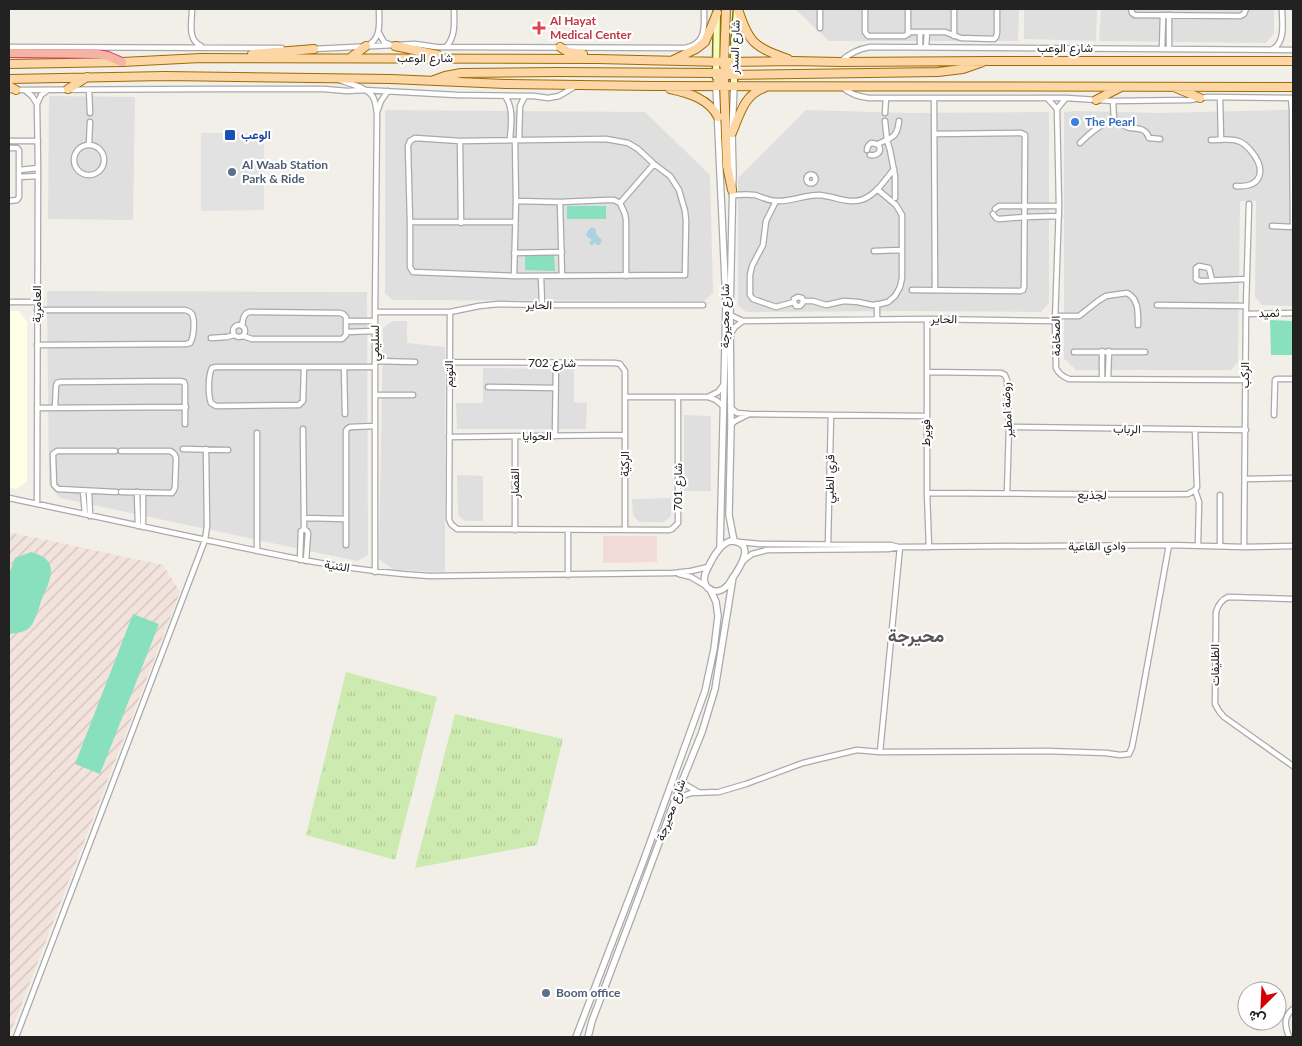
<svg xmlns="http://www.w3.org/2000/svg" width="1302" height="1046" viewBox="0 0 1302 1046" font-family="Lato,Vazirmatn,sans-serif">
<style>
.residential{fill:#e0dfdf}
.commercial{fill:#f2dad9}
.education{fill:#ffffe5}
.military{fill:url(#military-furrows)}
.grass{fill:url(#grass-tufts)}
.pitch{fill:#88e0be}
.parking{fill:#e2e2e2}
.water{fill:#aad3df}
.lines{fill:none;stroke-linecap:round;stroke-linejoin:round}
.minor-casing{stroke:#a9a9a9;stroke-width:7}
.tertiary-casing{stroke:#a9a9a9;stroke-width:8}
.secondary-casing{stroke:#707d05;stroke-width:9}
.primary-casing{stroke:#a06b00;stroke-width:10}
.trunk-casing{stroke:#dc2a67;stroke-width:10}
.minor{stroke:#fff;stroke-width:4.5}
.tertiary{stroke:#fff;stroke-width:5.5}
.secondary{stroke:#f7fabf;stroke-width:6}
.primary{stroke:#fcd6a4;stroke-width:8}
.trunk{stroke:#f2b4a3;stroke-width:8}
.health-dot{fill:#e0444e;stroke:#fff;stroke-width:2}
.shop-dot{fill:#3f7fe0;stroke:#fff;stroke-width:2}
.transit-dot{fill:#1a4fb4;stroke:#fff;stroke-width:2}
.service-dot{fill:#5c6f8a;stroke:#fff;stroke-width:2}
.labels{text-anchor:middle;stroke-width:4.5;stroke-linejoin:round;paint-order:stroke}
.health-label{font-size:12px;font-weight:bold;fill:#be3a42;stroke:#fff;text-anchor:start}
.street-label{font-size:12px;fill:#222;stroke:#fff}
.shop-label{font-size:12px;font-weight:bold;fill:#366cbe;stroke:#fff;text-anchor:start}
.transit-label{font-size:12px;font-weight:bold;fill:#164399;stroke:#fff;text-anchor:start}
.service-label{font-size:12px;font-weight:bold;fill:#4e5e75;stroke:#fff;text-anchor:start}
.district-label{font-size:18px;font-weight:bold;fill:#555;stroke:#fff}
</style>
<defs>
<pattern id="military-furrows" width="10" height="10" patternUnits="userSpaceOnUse" patternTransform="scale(1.25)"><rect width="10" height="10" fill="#f3e3dd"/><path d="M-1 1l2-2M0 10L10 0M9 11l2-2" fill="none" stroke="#d0c2bd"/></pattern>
<pattern id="grass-tufts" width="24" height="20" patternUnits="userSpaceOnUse" patternTransform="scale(1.25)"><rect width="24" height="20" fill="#cdebb0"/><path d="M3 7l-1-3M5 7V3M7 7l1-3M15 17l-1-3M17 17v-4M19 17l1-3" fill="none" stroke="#b0c997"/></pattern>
</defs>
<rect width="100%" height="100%" fill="#f2efe9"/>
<path class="residential" d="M 795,9 L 1019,9 L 1018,41 L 829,41 Z
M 1024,9 L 1097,9 L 1096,41 L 1024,39 Z
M 1101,9 L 1274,9 L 1274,33 L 1266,43 L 1099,41 Z
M 49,96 L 135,97 L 133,220 L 48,219 Z
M 385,110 L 645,112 L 710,175 L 713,293 L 704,301 L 393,300 L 385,293 Z
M 806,110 L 908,113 L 1049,112 L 1049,303 L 1041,312 L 906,311 L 746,312 L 738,305 L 738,178 Z
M 1282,110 L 1293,110 L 1293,306 L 1262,305 L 1255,297 L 1256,201 L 1240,201 L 1238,362 L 1231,370 L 1076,370 L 1066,360 L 1064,360 L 1064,112 L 1076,111 L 1159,113 Z
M 47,291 L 367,292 L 368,555 L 357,561 L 60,498 L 49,485 Z
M 393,321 L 407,321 L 407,343 L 445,347 L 445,572 L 394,570 L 379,559 L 383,328 Z
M 483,368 L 574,369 L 574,402 L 587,403 L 586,429 L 457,429 L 456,403 L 483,403 Z
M 684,415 L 711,416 L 711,491 L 684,491 Z
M 457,475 L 483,476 L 483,521 L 465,521 L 458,515 Z
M 671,498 L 671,516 L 664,522 L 639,522 L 633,515 L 632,499 Z"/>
<path class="commercial" d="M 603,536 L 657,536 L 657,562 L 603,563 Z"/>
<path class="education" d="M 9,311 L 19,311 L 27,322 L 27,481 L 17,489 L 9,487 Z"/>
<path class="military" d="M 9,532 L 163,565 L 180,592 L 9,1037 Z"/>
<path class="grass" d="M 346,672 L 437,697 L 395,860 L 306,835 Z
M 455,714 L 563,739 L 537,845 L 415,868 Z"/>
<path class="pitch" d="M 567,206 L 606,206 L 606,219 L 567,219 Z
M 525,255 L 554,255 L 555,271 L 525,270 Z
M 1270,320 L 1293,321 L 1293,355 L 1271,355 Z
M 31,552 C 62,560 50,580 41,601 C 39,608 35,621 31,626 C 27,632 17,633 10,634 L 9,633 L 9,574 L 15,558 Z
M 133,614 L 159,624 L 100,774 L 75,764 Z"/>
<path class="parking" d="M 201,133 L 264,133 L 264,210 L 201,211 Z"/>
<path class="water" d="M 591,227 L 596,229 L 596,234 L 602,240 L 600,245 L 597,245 L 594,243 L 592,246 L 589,243 L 591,241 L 591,239 L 586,236 L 587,232 Z"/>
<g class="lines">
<g class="minor-casing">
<path id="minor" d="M 192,9 C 192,23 187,39 201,46
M 865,9 L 865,32 L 868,36 L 905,36 L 910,32 L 945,32 L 961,38 L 994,39 L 996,37 L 997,33 L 997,9
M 954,9 L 954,36
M 1131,9 L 1132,13 L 1135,15 L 1240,16 L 1244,14 L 1246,9
M 820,28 L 820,9
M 379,33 L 384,42 L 391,45
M 908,34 L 908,9
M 367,46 C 382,38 379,23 379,9
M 447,46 C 456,35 454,22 454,9
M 9,47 L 282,48
M 920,47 L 920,32
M 926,47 L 927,32
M 313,49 L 415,44 L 436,47 L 685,48 C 707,44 704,26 704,9
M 1162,49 L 1163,15
M 1169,49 L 1169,15
M 1273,49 C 1286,41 1282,22 1282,9
M 841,61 C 850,53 858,49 870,47 L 1293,50
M 339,80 C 350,84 367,87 373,97 C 376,102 376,108 377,114 L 375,312 L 375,572
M 842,87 C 850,94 859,97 869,98 L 1066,98 L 1113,101 L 1190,100 L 1207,97 L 1293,98
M 9,90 L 214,89 L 324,89 L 347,91 L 364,90 L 457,95 L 534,96 L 548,98 L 559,96 L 574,87
M 89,90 L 90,113
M 26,91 L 32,96 L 37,104 L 38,168 L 37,504
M 505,96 C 514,108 511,125 510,139
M 1220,97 L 1221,140
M 1066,98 L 1057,109 L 1059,206 L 1055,321 L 1056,368 C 1059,374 1063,377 1069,379 L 1245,380
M 1291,98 L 1292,110 L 1293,227
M 934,99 L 935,290
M 1048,99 L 1057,109
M 1113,101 L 1114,121
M 37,104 L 41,95 L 48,90
M 377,112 L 381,101 L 388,91
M 885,113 L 886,98
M 885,121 L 887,140 L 890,150 L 895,176 L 895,198
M 415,138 L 460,141 L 606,139 L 628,143 L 638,149 L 654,164 L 670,176 L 674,182 L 679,190 L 685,211 L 686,221 L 685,275 L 514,276 L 413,272 L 410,267 L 410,222 L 408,146 L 410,141 Z
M 519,139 L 520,106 L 525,96
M 515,140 L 516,201 L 560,202 L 607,200 L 614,200 L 620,203 L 625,214 L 626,220 L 626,276
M 1211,140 C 1219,140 1230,138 1238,141 C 1244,143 1247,146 1251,151 C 1266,169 1263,188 1236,186
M 9,141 L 38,141
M 460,141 L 461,223
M 1080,143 C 1087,136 1104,119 1116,122 C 1121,123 1125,127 1130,128 C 1139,129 1146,128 1149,138 L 1160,139
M 89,144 L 90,122
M 878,144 C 891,137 897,139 899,121
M74 160a15 15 0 1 1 30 0a15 15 0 1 1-30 0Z
M 9,148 L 17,148 L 19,150 L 19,197 L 17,200 L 9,201
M 867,150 L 868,146 L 871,143 C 884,143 882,157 870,155
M 19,170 L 38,168
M806.5 179a4.5 4.5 0 1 1 9 0a4.5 4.5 0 1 1-9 0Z
M 19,177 L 38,176
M 732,195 C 739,195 747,194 755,195 C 762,197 769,201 777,201 C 790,202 804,195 819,195 C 834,196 849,205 864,199 C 877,193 885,180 894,169
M 776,201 L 766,221 L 763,245 L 752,266 L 750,275 L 750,295 L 753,299 L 776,307 L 794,302
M 560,202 L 562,276
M 620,203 L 654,164
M 995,209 L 999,206 L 1059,206
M 993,214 L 996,218 L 999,219 L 1025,217 L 1059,216
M 410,222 L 515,222
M 1272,226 L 1293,227
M 874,251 L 901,250
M 514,253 L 562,252
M 514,276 L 516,201
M 541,276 L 542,305
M 1212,280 L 1209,268 L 1199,266 L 1196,268 L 1196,279 L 1200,281 L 1246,279
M 912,290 L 1020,291 L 1023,290 L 1024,287 L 1025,135 L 1021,133 L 934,134
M 803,301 L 802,304 L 800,306 L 796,306 L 794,302 L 794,299 L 798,297 L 802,298 L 803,301 L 813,301 L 826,305 L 844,301 L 858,302 L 872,305 L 880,304 L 888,302 L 895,296 L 900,287 L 902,278 L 902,215 L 896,205 L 877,189
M 9,302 L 37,302
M 877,304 L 877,320
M 1157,305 L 1246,306
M 375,312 L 450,312 L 479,306 L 498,304 L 542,305 L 703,305
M 450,312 L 449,519 L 451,524 L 457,529 L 669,530 L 672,529 L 678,523 L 678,397
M 1246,314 L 1293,313
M 730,315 L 743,321 L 927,319 L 1055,321
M 1055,316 L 1079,316 L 1098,301 L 1106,296 L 1127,293 C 1139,299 1138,313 1138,325
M 927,319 L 927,493 L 929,547
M 346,321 L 375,321
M233 331a6 6 0 1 1 12 0a6 6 0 1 1-12 0Z
M 242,326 C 243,320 243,314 249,312 L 340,313 L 343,314 L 346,317 L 346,335 L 342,339 L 252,339 L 243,336
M 346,332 L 375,331
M 731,333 L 735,327 L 743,321
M 211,338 L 227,337 L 234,335
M 37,345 L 186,344 L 190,343 C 194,338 195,320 192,314 C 190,311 188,311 185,310 L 37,310
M 1102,351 L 1102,379
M 1074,352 L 1145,352
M 375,361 L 415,362
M 450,362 L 615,363 L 620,364 L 625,371 L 625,530
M 304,367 L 303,401 L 299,405 L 216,406 L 211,403 C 208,395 208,375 212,368 L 216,367 L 375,367
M 344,367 L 345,414
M 927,372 L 1001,373 L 1005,375 L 1007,380 L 1009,427 L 1007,493
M 1108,379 L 1109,351
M 488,387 L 555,388
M 375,395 L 413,395
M 625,397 L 708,397 L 716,400 L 723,406
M 708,397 L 718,392 L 724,384
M 55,407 L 56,386 L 57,383 L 60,382 L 180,381 L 184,382 L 185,385 L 185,424
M 37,408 L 186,407
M 731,408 L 737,413 L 750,414 L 926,416
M 1274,415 L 1275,380 L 1277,379 L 1293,379
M 731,425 L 735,421 L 749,414
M 1009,427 L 1246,430
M 303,429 L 304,529
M 515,436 L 515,530
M 555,436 L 556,363
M 449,437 L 625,435
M 183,449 L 228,450
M 115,451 L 57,451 L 53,454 L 53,456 L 54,485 L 58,489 L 116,492
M 1245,479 L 1293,478
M 1195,490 L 1199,502 L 1198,545
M 83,491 L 85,514
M 89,491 L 90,516
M 121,492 L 172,493 L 174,490 L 175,487 L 176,458 C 175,454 174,453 170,451 L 121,451
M 137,492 L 138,526
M 143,493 L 143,527
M 927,493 C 1014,493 1101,495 1188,494 L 1195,490 L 1197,487 L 1195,430
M 1220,495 L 1220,546
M 9,498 C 74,512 140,526 206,540 C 281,556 354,572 430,576 L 673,573 L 691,571 L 708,567
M 304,518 L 346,519
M 568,530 L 568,575
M 739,542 L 760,544 L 891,545 L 898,547
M 828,544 L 831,415
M 346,545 L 346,431 L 347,429 L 350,427 L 375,426
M 1244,547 L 1246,306 L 1249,204
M 257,551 L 257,433
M 300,560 L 301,531 L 304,529 L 307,531 L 308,533 L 306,561
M 743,561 L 752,554 L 767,550 L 888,549 L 900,547 L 1169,545 L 1244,547 L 1293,546
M 679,574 L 691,577 L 706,586
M 1293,599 L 1228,597 C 1221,600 1218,605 1216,612 L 1215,704 L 1219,711 L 1224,717 L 1293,766
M 880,752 L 900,547
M 681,784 L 686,785 L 698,792
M 674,801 L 683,796 L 691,793 L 719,792 L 746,784 L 803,763 L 857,750 L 880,752 L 1047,751 L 1106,753 L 1120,755 L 1129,754 L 1132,747 L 1139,711 L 1169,545
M 16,1037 L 205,540 L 207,526 L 206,449
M 1289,1037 C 1285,1026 1283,1017 1293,1009"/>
</g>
<g class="tertiary-casing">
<path id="tertiary" d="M 716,86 L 726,303 L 720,547
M 734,86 L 732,133 L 733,172 L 730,315 L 731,425 L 729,515 L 734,541
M 730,541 C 761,542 735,574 728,585 C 717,597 701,590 705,574 C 710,563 718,545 730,541 Z
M 576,1037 L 643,862 L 705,691 L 714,649 L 718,616 L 716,602 L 710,589
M 588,1037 L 592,1021 L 631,918 L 681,784 L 702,732 L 715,689 L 733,577"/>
</g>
<g class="secondary-casing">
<path id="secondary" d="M 716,77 L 717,9
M 734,86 L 734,47 L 737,9"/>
</g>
<g class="primary-casing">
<path id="primary" d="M 738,9 C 749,44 755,47 788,59
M 395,46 L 438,55
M 560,47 L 568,52 L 583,54
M 252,54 L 314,49
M 350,58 L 366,46
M 673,60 L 696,49 L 705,42 L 717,13
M 9,64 L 122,62 L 201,58 L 597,59 L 724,62 L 792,61 L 841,62 L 987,61 L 1293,61
M 724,65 L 726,9
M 9,79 L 165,76 L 391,79 L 505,84 L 653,86 L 1293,87
M 434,80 L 445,76 L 461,73 L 557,72 L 716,73 C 724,72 732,72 734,62
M 724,80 L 727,166 L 732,190
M 9,86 L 16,90
M 716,86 L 719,78 L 725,75 L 938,72 L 963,69 L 983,62
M 1176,88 L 1200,98
M 68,89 L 87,77
M 670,89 C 689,93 709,99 718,117
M 1096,100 L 1121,87
M 732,133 C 740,114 744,95 764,88"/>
</g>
<g class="trunk-casing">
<path id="trunk" d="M 9,53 L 98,54 L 108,56 L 122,62"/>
</g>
<use href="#minor" class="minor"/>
<use href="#tertiary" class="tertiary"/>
<use href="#secondary" class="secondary"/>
<use href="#primary" class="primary"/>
<use href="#trunk" class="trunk"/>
</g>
<path class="health-dot" d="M536.5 20.5h5v5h5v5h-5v5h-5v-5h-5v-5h5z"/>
<circle class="shop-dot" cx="1075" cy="122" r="5"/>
<rect class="transit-dot" x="224" y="129" width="12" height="12" rx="2.5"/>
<g class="service-dot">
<circle cx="232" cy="172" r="5"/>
<circle cx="546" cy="993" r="5"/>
</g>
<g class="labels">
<g class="health-label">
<text x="550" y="25">Al Hayat<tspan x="550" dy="14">Medical Center</tspan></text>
</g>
<g class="street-label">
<text transform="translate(735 47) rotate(-88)" y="4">شارع السدر</text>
<text x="1065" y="52">شارع الوعب</text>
<text x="425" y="62">شارع الوعب</text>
<text transform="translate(37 304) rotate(-90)" y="4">العامرية</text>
<text transform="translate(539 305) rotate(1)" y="4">الحاير</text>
<text transform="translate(1269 313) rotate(-2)" y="4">ثميد</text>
<text transform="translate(725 316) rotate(-90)" y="4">شارع محيرجة</text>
<text transform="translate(944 319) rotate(1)" y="4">الحاير</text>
<text transform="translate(1056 336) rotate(-91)" y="4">الصخامة</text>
<text transform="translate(375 343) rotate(-90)" y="4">لسليمي</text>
<text x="552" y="367">شارع 702</text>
<text transform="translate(449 374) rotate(-90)" y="4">التويم</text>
<text transform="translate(1245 375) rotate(-90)" y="4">الركب</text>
<text transform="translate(1007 410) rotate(-93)" y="4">روضة امطير</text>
<text transform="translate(1127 429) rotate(1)" y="4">الرباب</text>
<text transform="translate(926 433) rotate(-90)" y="4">فويرط</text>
<text x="537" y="440">الحوايا</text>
<text transform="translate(625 464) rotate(-90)" y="4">الركيّة</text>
<text transform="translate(830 479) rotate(-89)" y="4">قري الظبي</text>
<text transform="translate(515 483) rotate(-90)" y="4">القصار</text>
<text transform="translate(678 487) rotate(-90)" y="4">شارع 701</text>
<text transform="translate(1092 495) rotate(1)" y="4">لجذيع</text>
<text transform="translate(1097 546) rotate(-1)" y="4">وادي القاعية</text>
<text transform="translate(337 566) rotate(9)" y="4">الثنية</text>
<text transform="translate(1215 665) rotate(-90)" y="4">الظليفات</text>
<text transform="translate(671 810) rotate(-70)" y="4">شارع محيرجة</text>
</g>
<g class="shop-label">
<text x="1085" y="126">The Pearl</text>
</g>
<g class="transit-label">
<text x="241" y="139">الوعب</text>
</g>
<g class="service-label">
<text x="242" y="169">Al Waab Station<tspan x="242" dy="14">Park &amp; Ride</tspan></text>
<text x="556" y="997">Boom office</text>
</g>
<g class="district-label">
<text x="916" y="642">محيرجة</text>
</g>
</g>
<rect width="1302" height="1046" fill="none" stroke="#222222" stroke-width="20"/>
<g transform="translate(1262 1006) rotate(204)"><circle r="24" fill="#ffffff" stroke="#a7a7a7"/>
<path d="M0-4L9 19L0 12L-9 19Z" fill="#d40000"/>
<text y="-8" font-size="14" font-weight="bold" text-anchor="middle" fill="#222222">ش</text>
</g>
</svg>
